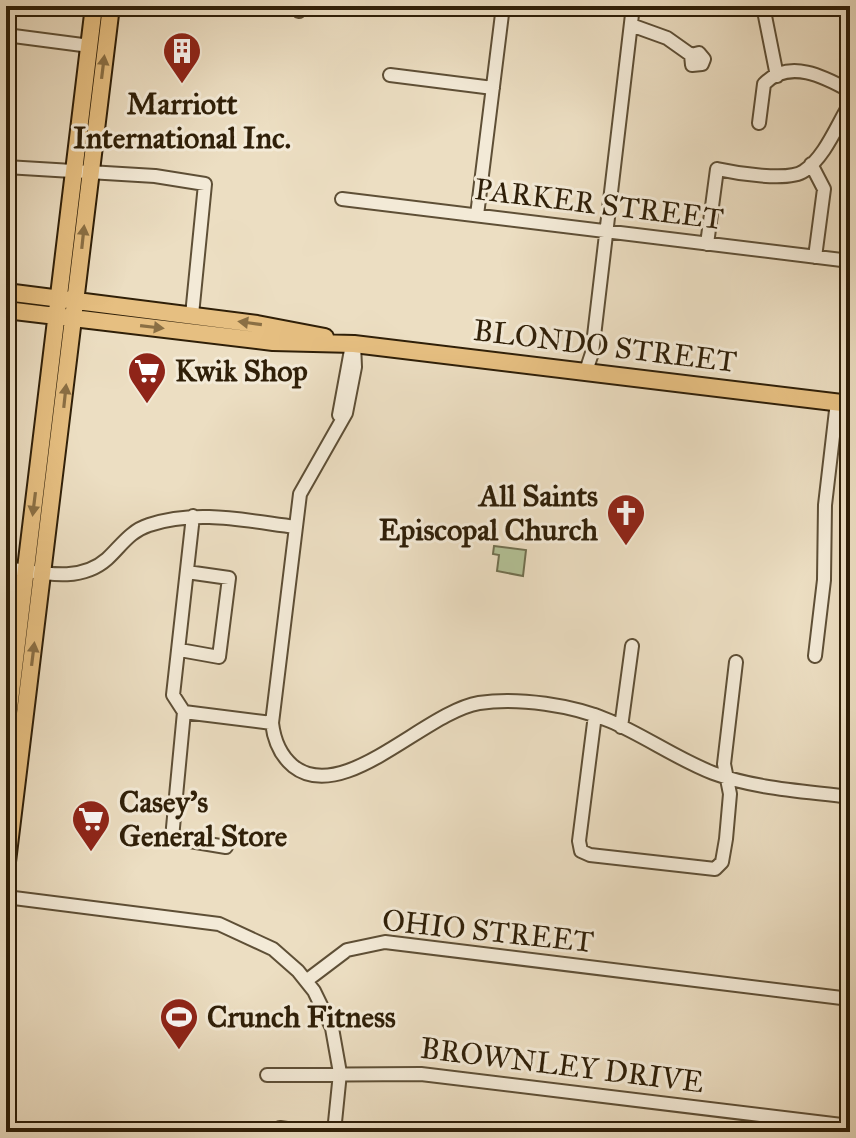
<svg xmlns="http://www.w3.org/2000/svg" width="856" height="1138" viewBox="0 0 856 1138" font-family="'IM FELL Great Primer',serif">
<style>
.green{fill:#b3c297;stroke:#717050;stroke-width:2}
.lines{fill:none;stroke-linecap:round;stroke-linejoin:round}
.minor-casing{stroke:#5e4f36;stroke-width:16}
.major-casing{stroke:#2f1f08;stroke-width:20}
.minor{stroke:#f3ead7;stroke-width:12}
.major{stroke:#e6bf81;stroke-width:16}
.oneway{fill:#8a6f44}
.labels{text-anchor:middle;stroke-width:6;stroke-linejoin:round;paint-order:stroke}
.poi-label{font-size:30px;font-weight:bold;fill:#2f1f08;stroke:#f3ead7;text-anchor:start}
.street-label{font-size:30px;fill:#2f1f08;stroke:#f3ead7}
</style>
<rect width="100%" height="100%" fill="#ecdec2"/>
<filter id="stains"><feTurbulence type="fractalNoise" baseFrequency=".0025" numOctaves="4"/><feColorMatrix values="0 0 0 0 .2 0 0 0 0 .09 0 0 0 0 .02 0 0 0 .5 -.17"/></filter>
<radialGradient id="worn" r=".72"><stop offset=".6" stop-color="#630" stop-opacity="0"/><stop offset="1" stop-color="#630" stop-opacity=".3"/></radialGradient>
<path class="green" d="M 494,546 L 526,550 L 523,576 L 497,571 L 499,555 L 493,554 Z"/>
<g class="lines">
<g class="minor-casing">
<path id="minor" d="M 763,6 L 777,76
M 299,11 L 300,6
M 631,25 L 667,38 L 691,55 L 699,53 L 704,59 L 702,64 L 692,65 L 691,55
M 6,35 L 90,46
M 390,75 L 493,88
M 759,123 L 764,84 C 789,58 825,77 850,91
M 811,164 L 824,189 L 815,257
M 6,167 L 155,176 L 205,184 L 192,315
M 342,199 L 850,261
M 477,215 L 503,6
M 707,244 L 717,169 C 735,173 789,182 804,171 C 825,157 837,125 850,104
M 354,344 L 355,367 L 346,413 L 300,494 L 272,723 C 274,740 280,755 293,766 C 343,806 425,712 479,703 C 518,697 573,705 610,721 C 645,736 677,759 713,773 C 756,789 804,791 850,797
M 586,371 L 592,353 L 633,6
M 339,415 L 351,350
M 6,568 C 39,572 79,584 107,559 C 121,546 130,531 149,525 C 197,509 247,521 296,527
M 180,650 L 219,657 L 229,578 L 187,572
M 815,656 L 824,580 L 825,505 L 837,402
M 184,712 L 173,695 L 193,516
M 595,715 L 579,841 L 581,851 L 590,855 L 715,869 L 722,862 L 726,839 L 730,794 L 724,764 L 736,662
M 621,727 L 632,646
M 226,847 L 172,838 L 184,712 L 272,723
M 6,897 L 219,924 L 273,949 L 298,971 L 314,991 L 332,1028 L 340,1073 L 334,1132
M 306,981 L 347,950 L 385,942 L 850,999
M 267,1075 L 421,1074 L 850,1126
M 276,1132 L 280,1128 L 308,1132"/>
</g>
<g class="major-casing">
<path id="major" d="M 6,292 L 257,324 L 325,337
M 6,310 L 273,342 L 354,344 L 850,404
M 6,734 L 94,6
M 6,870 L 111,6"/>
</g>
<use href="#minor" class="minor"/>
<use href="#major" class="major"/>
</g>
<defs><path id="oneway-solid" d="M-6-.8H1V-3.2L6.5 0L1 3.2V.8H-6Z" transform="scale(2)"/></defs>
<g class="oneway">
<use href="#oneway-solid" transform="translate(103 67) rotate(-83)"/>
<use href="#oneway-solid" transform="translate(83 237) rotate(-84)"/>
<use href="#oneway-solid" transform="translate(250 323) rotate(-172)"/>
<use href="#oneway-solid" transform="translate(152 327) rotate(7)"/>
<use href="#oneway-solid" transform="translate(65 396) rotate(-84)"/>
<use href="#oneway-solid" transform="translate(34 504) rotate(97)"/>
<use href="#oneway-solid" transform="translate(33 654) rotate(-83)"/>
</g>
<defs>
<g id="building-pin" transform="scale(2)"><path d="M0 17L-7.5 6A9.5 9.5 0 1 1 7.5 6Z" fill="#8f2418" stroke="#f3ead7"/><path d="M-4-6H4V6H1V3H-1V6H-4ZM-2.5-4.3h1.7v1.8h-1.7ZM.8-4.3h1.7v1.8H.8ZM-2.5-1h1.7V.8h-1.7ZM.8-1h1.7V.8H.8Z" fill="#fff"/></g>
<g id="supermarket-pin" transform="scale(2)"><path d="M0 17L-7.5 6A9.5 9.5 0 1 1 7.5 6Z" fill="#8f2418" stroke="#f3ead7"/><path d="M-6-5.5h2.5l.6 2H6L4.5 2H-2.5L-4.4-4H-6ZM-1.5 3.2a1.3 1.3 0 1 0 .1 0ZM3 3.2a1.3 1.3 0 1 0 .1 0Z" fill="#fff"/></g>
<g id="church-pin" transform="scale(2)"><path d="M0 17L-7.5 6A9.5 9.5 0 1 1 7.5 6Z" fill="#8f2418" stroke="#f3ead7"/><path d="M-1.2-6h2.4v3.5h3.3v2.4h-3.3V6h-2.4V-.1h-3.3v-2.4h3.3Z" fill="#fff"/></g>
<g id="stadium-pin" transform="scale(2)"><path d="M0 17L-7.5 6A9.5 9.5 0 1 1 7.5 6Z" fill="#8f2418" stroke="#f3ead7"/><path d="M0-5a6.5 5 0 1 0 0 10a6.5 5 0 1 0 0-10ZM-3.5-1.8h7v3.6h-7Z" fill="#fff"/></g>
</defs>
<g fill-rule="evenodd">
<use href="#building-pin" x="182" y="51"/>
<use href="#supermarket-pin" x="147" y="371"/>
<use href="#church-pin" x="626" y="513"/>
<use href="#supermarket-pin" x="91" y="819"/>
<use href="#stadium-pin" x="179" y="1017"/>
</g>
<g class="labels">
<g class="poi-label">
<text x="182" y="114" text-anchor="middle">Marriott<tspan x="182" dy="34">International Inc.</tspan></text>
<text x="175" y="381">Kwik Shop</text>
<text x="598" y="506" text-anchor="end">All Saints<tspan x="598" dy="34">Episcopal Church</tspan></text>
<text x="119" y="812">Casey's<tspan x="119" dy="34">General Store</tspan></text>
<text x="207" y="1027">Crunch Fitness</text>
</g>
<g class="street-label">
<text transform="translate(599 204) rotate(7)" y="10">PARKER STREET</text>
<text transform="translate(605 346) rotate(7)" y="10">BLONDO STREET</text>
<text transform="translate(488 931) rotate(6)" y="10">OHIO STREET</text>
<text transform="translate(562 1065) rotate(7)" y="10">BROWNLEY DRIVE</text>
</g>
</g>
<rect width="856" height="1138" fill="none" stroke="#ecdec2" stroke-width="32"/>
<rect x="8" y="8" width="840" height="1122" fill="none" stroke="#2f1f08" stroke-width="4"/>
<rect x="16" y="16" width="824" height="1106" fill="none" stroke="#2f1f08" stroke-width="2"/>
<rect width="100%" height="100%" filter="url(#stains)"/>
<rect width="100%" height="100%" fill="url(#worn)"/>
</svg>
